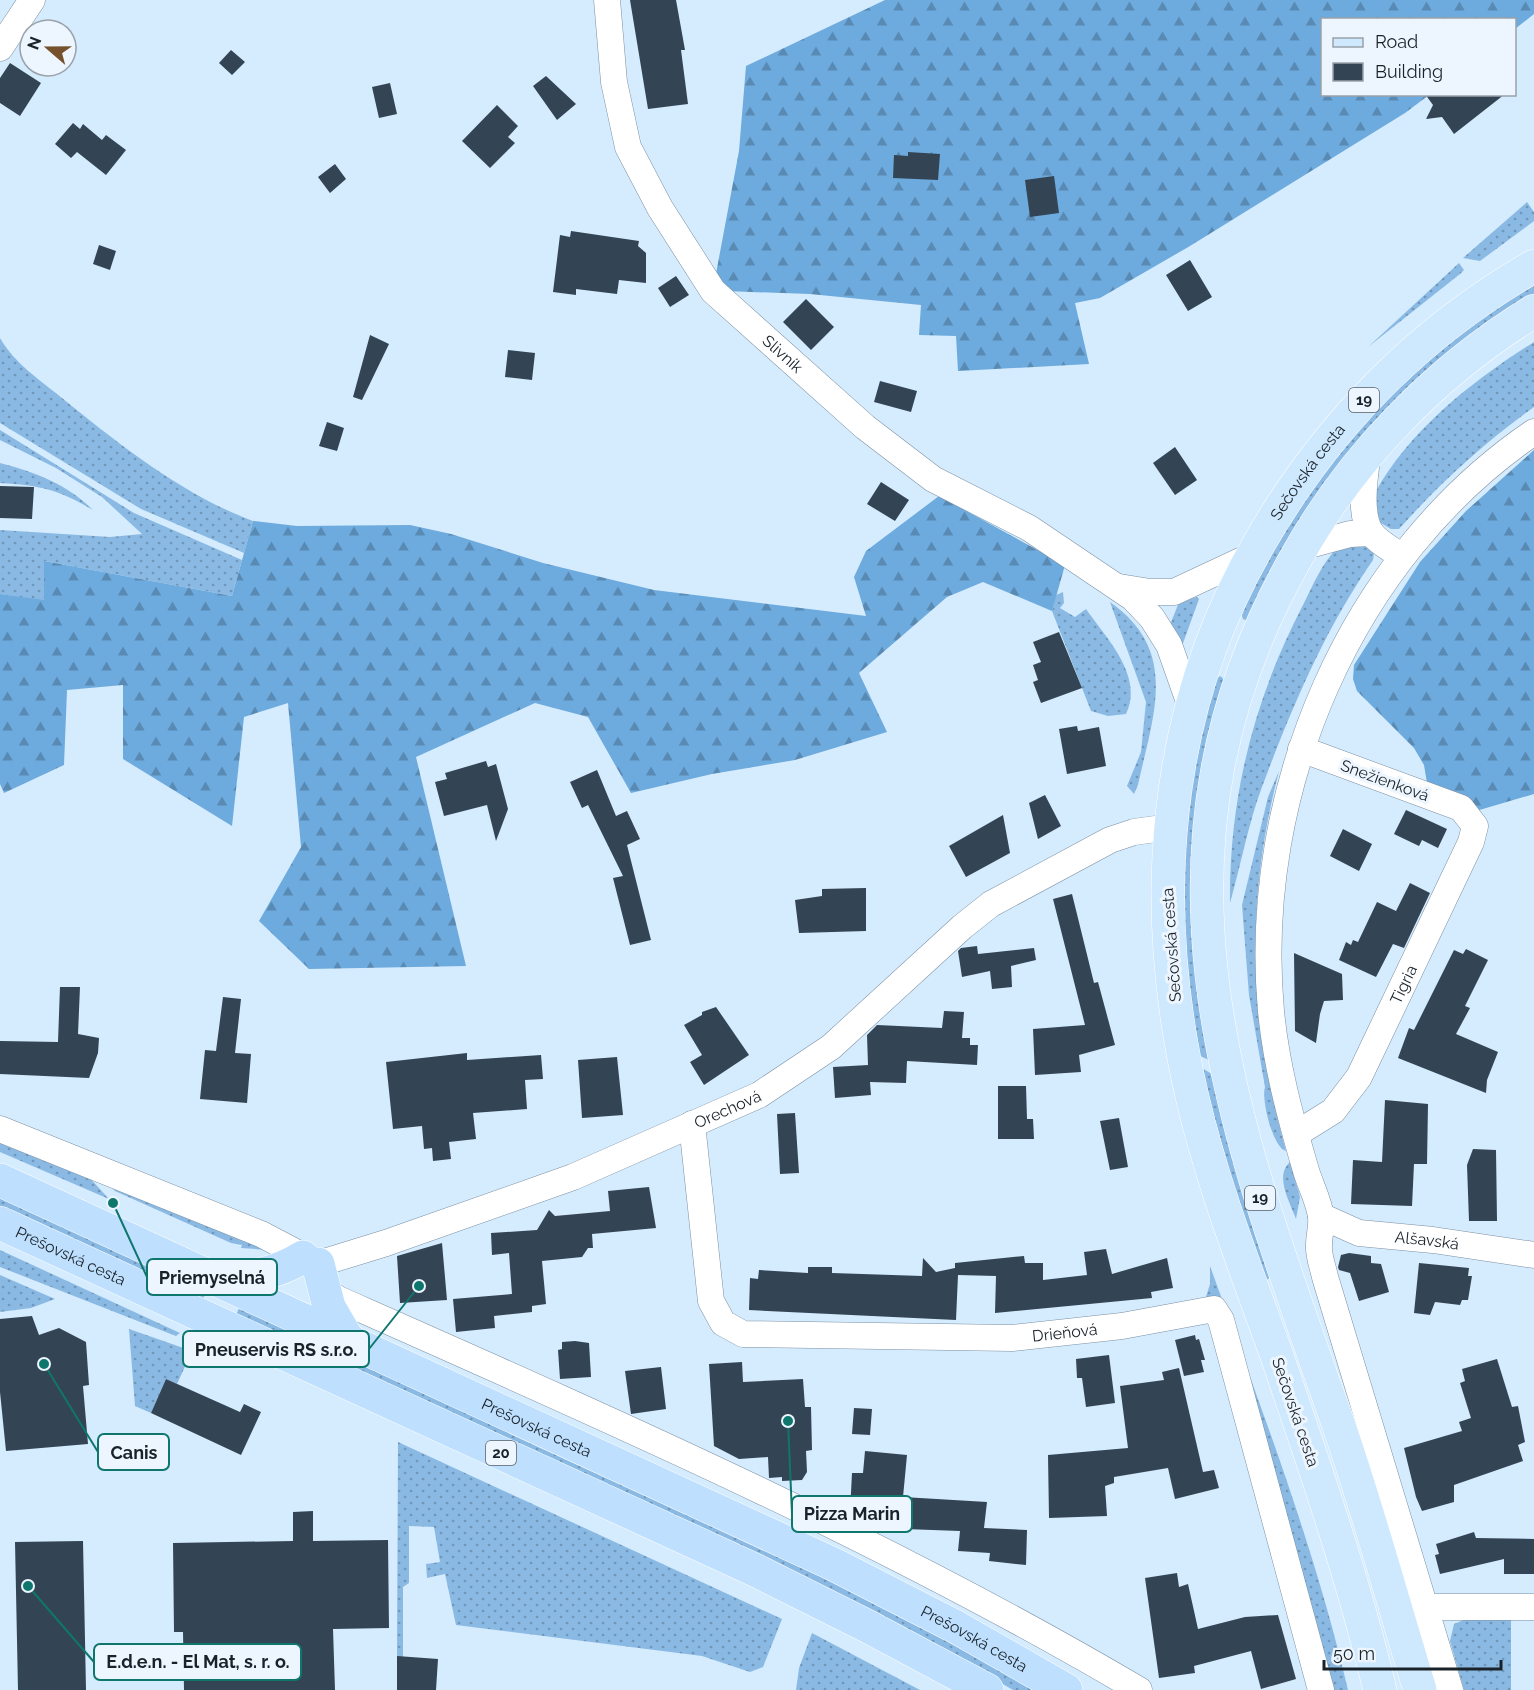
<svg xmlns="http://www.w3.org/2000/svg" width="1534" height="1690" viewBox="0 0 1534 1690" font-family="Raleway,sans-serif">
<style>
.grass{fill:url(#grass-dots)}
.forest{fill:url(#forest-firs)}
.building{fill:#334554}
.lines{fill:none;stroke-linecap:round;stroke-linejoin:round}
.minor-casing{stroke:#7c90a2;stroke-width:27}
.primary-casing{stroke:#fff;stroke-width:34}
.trunk-casing{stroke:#fff;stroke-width:34}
.minor{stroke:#fff;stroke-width:26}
.primary{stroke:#cee8fe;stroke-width:33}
.trunk{stroke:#bee0fe;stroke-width:33}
.labels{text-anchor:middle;stroke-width:6;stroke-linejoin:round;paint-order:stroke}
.shield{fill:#edf6fe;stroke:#596269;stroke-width:1.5}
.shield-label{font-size:15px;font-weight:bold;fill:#1a2229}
.street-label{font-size:16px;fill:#1a2229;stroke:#edf6fe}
.leader{fill:none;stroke:#0f766e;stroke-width:2}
.callout-dot{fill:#0f766e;stroke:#edf6fe;stroke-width:2}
.callout{fill:#edf6fe;stroke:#0f766e;stroke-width:2}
.callout-label{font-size:18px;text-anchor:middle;font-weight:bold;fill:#1a2229}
</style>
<defs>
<pattern id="grass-dots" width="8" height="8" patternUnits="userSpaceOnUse" patternTransform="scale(1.5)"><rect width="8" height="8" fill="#8abae4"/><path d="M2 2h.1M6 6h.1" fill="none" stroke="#7097b9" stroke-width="1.8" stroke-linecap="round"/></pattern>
<pattern id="forest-firs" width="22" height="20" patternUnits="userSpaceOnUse" patternTransform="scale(1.5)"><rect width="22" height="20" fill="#6daadd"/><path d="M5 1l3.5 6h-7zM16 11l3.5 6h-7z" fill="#598ab3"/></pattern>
</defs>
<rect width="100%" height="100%" fill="#d5ebfe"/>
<path class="grass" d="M 1527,202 L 1534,212 L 1534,221 L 1480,261 L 1463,258 Z
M 1459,263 L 1464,270 L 1460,274 L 1368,347 Z
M 1534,283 L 1534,295 L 1290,540 L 1248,621 L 1243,619 L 1241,613 L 1287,523 L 1363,421 L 1428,361 L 1472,325 Z
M 0,338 C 15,364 39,379 62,398 C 120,445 183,495 253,521 L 244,553 L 141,509 L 0,423 Z
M 1534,342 L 1534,407 C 1484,443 1440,483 1399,529 L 1391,529 L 1379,522 L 1375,493 C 1409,430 1475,379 1534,342 Z
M 0,430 L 134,513 L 242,560 L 232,596 L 44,561 L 44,601 L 0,594 L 0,530 L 110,537 L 142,534 L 102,497 L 56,468 L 0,440 Z
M 0,463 C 35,472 67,484 93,510 C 60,490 39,485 0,483 Z
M 1363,543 L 1374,553 L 1373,560 C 1324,631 1292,707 1262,787 C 1248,824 1241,865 1230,903 C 1229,797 1254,699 1303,605 C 1313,585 1322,563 1338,547 Z
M 1063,592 L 1064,603 L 1060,608 L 1075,617 L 1086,609 C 1107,639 1144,676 1126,714 L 1108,716 L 1091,711 L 1052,611 L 1056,595 Z
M 1197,597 L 1199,599 L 1182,646 L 1170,625 L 1179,602 Z
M 1110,602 C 1180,651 1153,715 1138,785 L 1134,794 L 1127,786 L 1141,752 L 1146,702 Z
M 1220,676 L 1225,680 C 1186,817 1184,921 1209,1060 L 1198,1055 C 1181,956 1174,849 1196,749 C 1202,726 1210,702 1216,679 Z
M 1279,771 C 1244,907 1250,1017 1286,1151 C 1273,1148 1261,1100 1265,1087 L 1249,995 L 1242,905 L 1268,797 Z
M 1200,1067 L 1212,1074 L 1228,1142 L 1270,1278 L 1266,1280 L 1238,1201 Z
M 0,1136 L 87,1175 L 109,1199 L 0,1152 Z
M 1290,1162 L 1300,1197 L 1296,1219 C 1290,1202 1274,1176 1290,1162 Z
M 105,1181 L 268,1250 L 241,1248 L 242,1245 L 231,1243 L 115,1191 Z
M 0,1198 L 206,1292 L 202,1301 L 0,1208 Z
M 0,1250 L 180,1333 L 176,1336 L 0,1267 Z
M 1210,1266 C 1260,1406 1314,1544 1348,1690 L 1327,1690 L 1205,1300 L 1210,1284 Z
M 0,1275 L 55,1299 L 31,1308 L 0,1312 Z
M 240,1306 C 508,1429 779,1546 1037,1690 L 1013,1690 L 953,1655 L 236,1315 Z
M 129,1329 L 192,1351 L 177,1384 L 166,1379 L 151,1413 L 135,1406 Z
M 398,1442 L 782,1619 L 763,1667 L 750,1672 L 702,1656 L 456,1625 L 445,1574 L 427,1578 L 426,1564 L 440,1562 L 434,1527 L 409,1526 L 409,1583 L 403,1587 L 403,1657 L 397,1657 Z
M 1466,1619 L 1511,1619 L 1511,1690 L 1464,1690 L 1450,1641 L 1454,1624 Z
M 812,1633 L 920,1690 L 796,1690 L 799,1668 Z"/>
<path class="forest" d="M 885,0 L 1534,0 L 1534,14 L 1515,29 L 1514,20 L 1322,20 L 1322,94 L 1429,95 L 1405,113 L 1190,246 L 1100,298 L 1075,303 L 1089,364 L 958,371 L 956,336 L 919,335 L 921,305 L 810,294 L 725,291 L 715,279 L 739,151 L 746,66 Z
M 1534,450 L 1534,794 L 1476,811 L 1427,783 L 1424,765 L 1414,748 L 1357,691 L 1353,679 L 1354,665 L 1420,562 L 1466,511 Z
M 939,496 L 1065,565 L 1052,611 L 983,582 L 947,597 L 859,673 L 887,732 L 795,760 L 712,774 L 631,793 L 588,717 L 535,703 L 416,757 L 466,966 L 309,969 L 259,921 L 301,847 L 288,703 L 244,717 L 232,826 L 123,759 L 123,685 L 67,690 L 64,765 L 4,793 L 0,784 L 0,594 L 44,600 L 44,561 L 232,596 L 253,521 L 297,526 L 410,525 L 451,534 L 543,563 L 654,590 L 866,616 L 854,577 L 866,551 Z"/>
<path class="building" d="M 630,0 L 676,0 L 685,50 L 681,50 L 688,104 L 648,109 Z
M 231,50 L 245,62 L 232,75 L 219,63 Z
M 10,63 L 41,83 L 20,116 L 0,103 L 0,78 Z
M 546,76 L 576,104 L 557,120 L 533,86 Z
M 390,83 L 397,114 L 379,118 L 372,87 Z
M 1425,94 L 1505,94 L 1454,134 L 1442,117 L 1426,119 L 1433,105 Z
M 497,105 L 518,126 L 508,137 L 515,143 L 490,168 L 462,141 Z
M 73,123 L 80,129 L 83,124 L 102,140 L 106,135 L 126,150 L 106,175 L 77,152 L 71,158 L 55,144 Z
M 908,152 L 940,154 L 938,180 L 893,178 L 894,155 L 908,156 Z
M 335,164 L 346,179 L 330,193 L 318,177 Z
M 1054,176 L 1059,213 L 1030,217 L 1025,180 Z
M 571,231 L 639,241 L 638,246 L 646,253 L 646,283 L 619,280 L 617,294 L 576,289 L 576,295 L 553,292 L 560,235 L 570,237 Z
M 99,245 L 116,251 L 110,270 L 93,264 Z
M 1190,260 L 1212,297 L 1188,311 L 1166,275 Z
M 676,276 L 689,295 L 670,307 L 658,288 Z
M 806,299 L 834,327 L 811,350 L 783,322 Z
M 370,335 L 389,344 L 362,400 L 353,397 Z
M 508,350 L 535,353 L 532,380 L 505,377 Z
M 880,381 L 917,391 L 911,412 L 874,402 Z
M 327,422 L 344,428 L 337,451 L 319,446 Z
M 1175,447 L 1197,480 L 1175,495 L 1153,463 Z
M 881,482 L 909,500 L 895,521 L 867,504 Z
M 0,486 L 34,487 L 32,519 L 0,518 Z
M 1059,632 L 1082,688 L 1041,703 L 1033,682 L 1038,680 L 1033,665 L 1041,662 L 1033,642 Z
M 1077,726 L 1078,731 L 1099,727 L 1106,766 L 1067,774 L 1059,729 Z
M 486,761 L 488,767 L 496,764 L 508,809 L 496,841 L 487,805 L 444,816 L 435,782 L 447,779 L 445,773 Z
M 597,770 L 616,816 L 627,811 L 640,839 L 627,845 L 651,940 L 630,945 L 613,878 L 623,876 L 588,805 L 582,808 L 570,782 Z
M 1045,795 L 1061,826 L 1038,839 L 1029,803 Z
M 1406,810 L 1447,829 L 1438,848 L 1422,840 L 1419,846 L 1394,834 Z
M 1003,815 L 1010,853 L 966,877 L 949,846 Z
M 1343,829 L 1372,844 L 1359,871 L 1330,856 Z
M 1410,883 L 1430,893 L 1404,948 L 1393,944 L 1376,977 L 1339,960 L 1346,942 L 1351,945 L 1353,940 L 1358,942 L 1377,902 L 1396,911 Z
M 866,888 L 866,931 L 799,933 L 795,900 L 822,896 L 822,889 Z
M 1072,894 L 1094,983 L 1098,982 L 1115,1045 L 1079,1055 L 1081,1072 L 1035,1075 L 1033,1029 L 1085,1025 L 1053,899 Z
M 977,946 L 978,954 L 1034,948 L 1036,960 L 1011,966 L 1012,987 L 992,989 L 990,971 L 962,977 L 958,951 L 961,948 Z
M 1466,949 L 1488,960 L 1465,1006 L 1470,1008 L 1456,1034 L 1498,1052 L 1487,1080 L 1486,1093 L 1398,1058 L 1409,1028 L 1414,1030 L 1454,950 L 1463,954 Z
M 1294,953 L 1342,974 L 1343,1000 L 1324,1001 L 1320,1014 L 1316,1043 L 1295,1031 Z
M 60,987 L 80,987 L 78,1034 L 99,1038 L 98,1053 L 89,1078 L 0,1074 L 0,1041 L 58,1042 Z
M 223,997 L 241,999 L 235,1053 L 251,1054 L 247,1103 L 200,1099 L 205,1050 L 216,1051 Z
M 716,1007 L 749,1055 L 704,1085 L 690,1062 L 702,1055 L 684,1025 L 702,1015 L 702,1012 Z
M 944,1011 L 964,1012 L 962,1038 L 970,1038 L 970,1045 L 978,1045 L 977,1065 L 907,1061 L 906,1083 L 870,1082 L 871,1095 L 835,1098 L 833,1067 L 868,1065 L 867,1035 L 877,1025 L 942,1028 Z
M 467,1053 L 467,1060 L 541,1055 L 543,1079 L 525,1080 L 527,1109 L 473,1113 L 476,1139 L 449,1142 L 451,1159 L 433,1161 L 432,1148 L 424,1149 L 422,1126 L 393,1129 L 386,1062 Z
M 617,1057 L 623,1115 L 582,1118 L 578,1060 Z
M 998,1086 L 1026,1086 L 1027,1119 L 1033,1119 L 1034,1139 L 998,1139 Z
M 1385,1100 L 1428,1104 L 1427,1164 L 1414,1164 L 1412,1206 L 1351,1204 L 1353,1160 L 1382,1162 Z
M 795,1113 L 799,1173 L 780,1174 L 777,1114 Z
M 1119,1118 L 1128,1167 L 1110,1170 L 1100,1121 Z
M 1473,1149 L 1496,1150 L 1497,1221 L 1469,1221 L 1467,1165 Z
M 649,1187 L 656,1228 L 592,1234 L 593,1248 L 588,1248 L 582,1257 L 542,1261 L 546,1304 L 532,1306 L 532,1312 L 494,1316 L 495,1328 L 456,1332 L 453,1299 L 512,1294 L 509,1253 L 492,1255 L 491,1233 L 537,1230 L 549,1210 L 555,1216 L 610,1211 L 608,1191 Z
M 442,1243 L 447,1300 L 400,1303 L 397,1256 Z
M 1106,1249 L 1112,1274 L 1167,1258 L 1173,1288 L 1151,1292 L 1152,1298 L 995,1313 L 996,1276 L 958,1275 L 956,1320 L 749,1310 L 750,1278 L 758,1279 L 759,1270 L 808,1273 L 808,1267 L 832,1267 L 832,1273 L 922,1276 L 923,1258 L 936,1272 L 955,1268 L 955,1263 L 1024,1256 L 1025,1263 L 1043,1263 L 1043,1280 L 1087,1275 L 1084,1252 Z
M 1349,1253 L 1371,1256 L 1371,1263 L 1381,1264 L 1389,1292 L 1359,1301 L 1350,1273 L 1339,1270 L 1338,1267 L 1341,1255 Z
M 1419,1263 L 1469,1268 L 1468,1276 L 1472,1276 L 1468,1300 L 1462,1300 L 1460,1305 L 1435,1302 L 1430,1315 L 1414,1313 Z
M 32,1316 L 39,1335 L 59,1328 L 86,1342 L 89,1385 L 83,1386 L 88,1444 L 6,1451 L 0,1392 L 0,1319 Z
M 1195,1335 L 1196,1340 L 1199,1339 L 1205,1360 L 1201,1360 L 1204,1372 L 1184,1376 L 1175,1340 Z
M 575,1341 L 589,1343 L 591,1377 L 560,1379 L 558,1350 L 562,1349 L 562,1342 Z
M 1109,1355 L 1115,1403 L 1086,1407 L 1082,1378 L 1077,1378 L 1076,1359 Z
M 1497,1359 L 1512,1407 L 1518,1406 L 1525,1442 L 1518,1445 L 1523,1461 L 1454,1485 L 1454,1502 L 1422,1511 L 1416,1497 L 1404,1448 L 1462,1431 L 1459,1422 L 1471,1418 L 1460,1383 L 1465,1381 L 1462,1369 Z
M 742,1362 L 743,1382 L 803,1379 L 805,1407 L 811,1407 L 812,1450 L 806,1451 L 807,1472 L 802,1480 L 782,1481 L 782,1477 L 769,1478 L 768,1457 L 739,1459 L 714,1446 L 709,1364 Z
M 661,1367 L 666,1409 L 631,1414 L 625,1371 Z
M 1179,1368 L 1203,1472 L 1214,1470 L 1219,1488 L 1175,1499 L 1168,1468 L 1114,1477 L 1114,1483 L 1105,1486 L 1107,1516 L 1049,1518 L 1048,1455 L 1128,1448 L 1120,1386 L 1164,1380 L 1162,1372 Z
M 166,1379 L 240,1412 L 244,1404 L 261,1412 L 241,1455 L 151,1413 Z
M 854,1408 L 872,1409 L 870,1435 L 852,1434 Z
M 865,1451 L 907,1455 L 903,1497 L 987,1502 L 984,1528 L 1027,1530 L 1026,1565 L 989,1561 L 990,1553 L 958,1551 L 960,1531 L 905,1529 L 905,1515 L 850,1512 L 852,1473 L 863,1473 Z
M 313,1511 L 313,1541 L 388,1540 L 389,1628 L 333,1629 L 335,1690 L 184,1690 L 183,1632 L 174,1632 L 173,1543 L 293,1541 L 293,1512 Z
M 1474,1532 L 1476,1538 L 1534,1539 L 1534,1574 L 1504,1574 L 1504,1559 L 1440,1574 L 1435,1555 L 1439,1554 L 1436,1544 Z
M 83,1541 L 86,1690 L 18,1690 L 15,1542 Z
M 1177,1573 L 1179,1587 L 1188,1584 L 1198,1629 L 1245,1617 L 1278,1615 L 1296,1679 L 1261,1689 L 1251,1651 L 1194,1666 L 1195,1673 L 1159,1678 L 1145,1578 Z
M 397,1656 L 438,1659 L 436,1690 L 397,1690 Z"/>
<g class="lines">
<g class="minor-casing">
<g id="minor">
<path id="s1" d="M 607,0 L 614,82 L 628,147 L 660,208 L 713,291 L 865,427 L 933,479 L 1029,528 L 1133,598 L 1152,618 L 1169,645 L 1192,710"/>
<path d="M 0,48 L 32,0"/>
<path d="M 1368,453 C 1365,474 1358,516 1372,534 C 1379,543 1393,550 1402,557"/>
<path d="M 1302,547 L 1350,534 L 1371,533"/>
<path d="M 1119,587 L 1150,592 L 1174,592 L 1251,556"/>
<path id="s2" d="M 692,1124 L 711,1301 L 723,1323 L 743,1334 L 1012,1338 L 1122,1326 L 1214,1309 L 1221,1320 L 1321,1690"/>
<path id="s3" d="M 0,1129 L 261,1234 L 318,1264 L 386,1243 L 573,1177 L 759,1095 L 831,1047 L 962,927 L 991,904 L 1110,840 L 1134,832 L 1170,827"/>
<path id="s4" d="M 1296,1134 L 1333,1111 L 1359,1077 L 1471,842 L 1475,826 L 1461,808 L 1301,749"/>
<path id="s5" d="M 1321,1216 L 1359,1233 L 1433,1240 L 1534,1255"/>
<path d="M 322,1288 L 338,1299 C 609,1419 883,1539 1139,1690"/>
<path d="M 1423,1607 L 1534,1607"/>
<path d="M 1450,1690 L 1325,1277 C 1323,1267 1318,1255 1319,1245 C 1319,1236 1322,1226 1321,1217 C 1319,1200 1309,1183 1305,1167 C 1290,1116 1276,1064 1271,1011 C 1251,791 1350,557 1534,432"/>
</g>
</g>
<g class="primary-casing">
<g id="primary">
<path id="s6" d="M 1380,1690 C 1353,1578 1316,1470 1279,1362 C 1248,1275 1213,1187 1192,1096 C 1148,907 1161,711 1261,540 C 1327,426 1419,332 1534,266"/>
<path d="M 1420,1690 C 1393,1602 1369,1513 1339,1426 C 1233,1127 1125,858 1297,556 C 1353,456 1436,371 1534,311"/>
</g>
</g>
<g class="trunk-casing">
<g id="trunk">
<path id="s7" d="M 0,1180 L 833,1564 L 956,1627 L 1066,1690"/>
<path id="s8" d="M 0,1223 L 755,1570 L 867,1626 L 987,1690"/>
<path d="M 318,1264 L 329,1307 L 348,1340"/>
<path d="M 217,1279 C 250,1278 275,1274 303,1257"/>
</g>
</g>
<use href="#minor" class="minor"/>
<use href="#primary" class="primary"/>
<use href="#trunk" class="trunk"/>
</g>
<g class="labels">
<g class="shield">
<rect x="1349" y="388" width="30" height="24" rx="4.5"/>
<rect x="1245" y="1186" width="30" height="24" rx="4.5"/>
<rect x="486" y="1441" width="30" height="24" rx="4.5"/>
</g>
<g class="shield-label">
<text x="1364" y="405">19</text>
<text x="1260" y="1203">19</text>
<text x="501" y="1458">20</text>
</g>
<g class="street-label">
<text dy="6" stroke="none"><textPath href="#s1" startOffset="410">Slivník</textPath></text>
<text dy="6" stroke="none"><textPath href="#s6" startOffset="1280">Sečovská cesta</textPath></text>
<text transform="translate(1385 780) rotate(20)" y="6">Snežienková</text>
<text transform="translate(1171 945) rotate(-94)" y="6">Sečovská cesta</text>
<text dy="6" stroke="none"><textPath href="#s4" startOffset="189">Tigria</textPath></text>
<text dy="6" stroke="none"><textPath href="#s3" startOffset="784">Orechová</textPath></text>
<text dy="6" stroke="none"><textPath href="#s5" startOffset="110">Alšavská</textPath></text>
<text dy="6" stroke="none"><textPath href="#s8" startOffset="78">Prešovská cesta</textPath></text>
<text dy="6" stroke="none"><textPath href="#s2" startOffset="548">Drieňová</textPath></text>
<text transform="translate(1296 1412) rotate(71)" y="6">Sečovská cesta</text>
<text dy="6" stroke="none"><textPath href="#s7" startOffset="591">Prešovská cesta</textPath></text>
<text dy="6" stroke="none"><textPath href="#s7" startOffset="1077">Prešovská cesta</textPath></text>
</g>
</g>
<path class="leader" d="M113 1203L147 1277M419 1286L369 1349M44 1364L98 1452M788 1421L792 1514M28 1586L94 1662"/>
<g class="callout-dot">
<circle cx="113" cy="1203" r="6"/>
<circle cx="419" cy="1286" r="6"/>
<circle cx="44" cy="1364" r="6"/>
<circle cx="788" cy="1421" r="6"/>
<circle cx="28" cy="1586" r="6"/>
</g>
<g class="callout">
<rect x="147" y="1259" width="130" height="36" rx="6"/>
<rect x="183" y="1331" width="186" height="36" rx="6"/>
<rect x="98" y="1434" width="71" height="36" rx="6"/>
<rect x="792" y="1496" width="120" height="36" rx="6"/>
<rect x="94" y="1644" width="207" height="36" rx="6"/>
</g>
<g class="callout-label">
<text x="212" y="1284">Priemyselná</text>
<text x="276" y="1356">Pneuservis RS s.r.o.</text>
<text x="134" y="1459">Canis</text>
<text x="852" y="1520">Pizza Marin</text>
<text x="198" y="1668">E.d.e.n. - El Mat, s. r. o.</text>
</g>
<rect x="1321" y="18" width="195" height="78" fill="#edf6fe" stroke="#99a1a9" stroke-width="1.5"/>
<rect x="1333" y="38" width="30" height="9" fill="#cee8fe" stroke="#99a1a9" stroke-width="1.5"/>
<text x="1375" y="48" font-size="18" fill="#1a2229">Road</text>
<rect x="1333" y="63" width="30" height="18" fill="#334554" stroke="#99a1a9" stroke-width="1.5"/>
<text x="1375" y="78" font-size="18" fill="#1a2229">Building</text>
<g transform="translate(48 48) rotate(290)"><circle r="28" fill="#edf6fe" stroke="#99a1a9" stroke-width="1.5"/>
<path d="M0-4.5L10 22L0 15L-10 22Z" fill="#76512c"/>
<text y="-9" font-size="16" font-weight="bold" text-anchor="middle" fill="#1a2229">N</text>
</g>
<path d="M1324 1660v9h177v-9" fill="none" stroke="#1a2229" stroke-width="3"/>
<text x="1333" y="1660" font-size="18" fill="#1a2229" stroke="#edf6fe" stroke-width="4.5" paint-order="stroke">50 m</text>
</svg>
